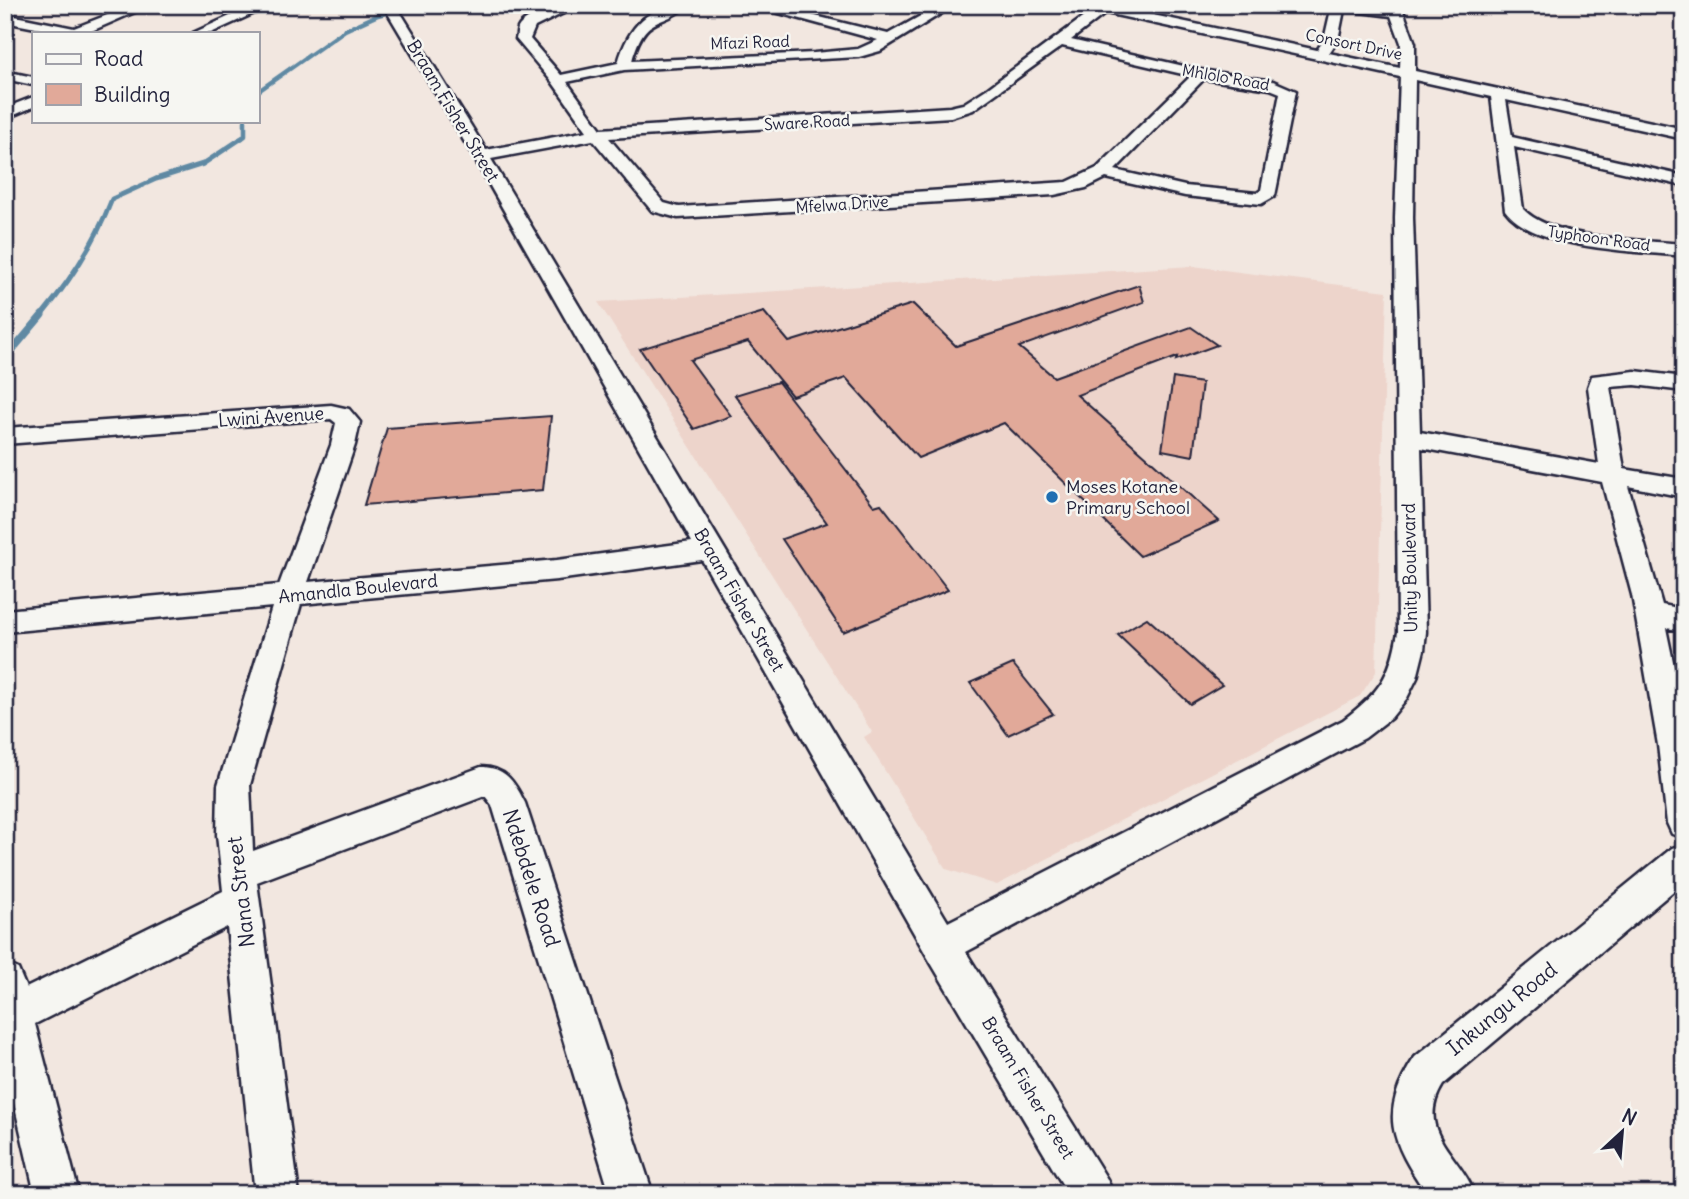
<svg xmlns="http://www.w3.org/2000/svg" width="1689" height="1199" viewBox="0 0 1689 1199" font-family="Delius,sans-serif">
<style>
.built{fill:#edd4cb}
.lines{fill:none;stroke-linecap:round;stroke-linejoin:round}
.stream-far2{stroke:#5f89a3;stroke-width:4.5}
.stream-far1{stroke:#5f89a3;stroke-width:5}
.stream{stroke:#5f89a3;stroke-width:7}
.building{fill:#e1a999;stroke:#22223b;stroke-width:2}
.minor-casing{stroke:#22223b;stroke-width:5}
.minor{fill:#f6f6f2;fill-rule:evenodd}
.poi-dot{fill:#1f6fb2;stroke:#f6f6f2;stroke-width:2.5}
.labels{text-anchor:middle;stroke-width:5;stroke-linejoin:round;paint-order:stroke}
.far-street-label{font-size:16px;fill:#22223b;stroke:#f6f6f2}
.street-label{font-size:18px;fill:#22223b;stroke:#f6f6f2}
.poi-label{font-size:18px;fill:#22223b;stroke:#f6f6f2;text-anchor:start}
.near-street-label{font-size:21px;fill:#22223b;stroke:#f6f6f2}
</style>
<rect width="100%" height="100%" fill="#f2e7e0"/>
<filter id="ink" filterUnits="userSpaceOnUse"><feTurbulence type="fractalNoise" baseFrequency=".0143" numOctaves="2"/><feDisplacementMap in="SourceGraphic" scale="14" xChannelSelector="R" yChannelSelector="G"/><feConvolveMatrix kernelMatrix="1 2 1 2 8 2 1 2 1" color-interpolation-filters="sRGB"/></filter>
<g filter="url(#ink)">
<path class="built" d="M 1193,266 L 1387,291 L 1376,672 L 1360,696 L 997,885 L 946,869 L 864,737 L 872,732 L 598,302 Z"/>
<g class="lines">
<path class="stream-far2" d="M 257,92 L 345,30 L 378,15 L 414,5
M 240,139 L 245,136 L 245,121"/>
<path class="stream-far1" d="M 41,316 C 71,280 95,243 112,199 L 156,179 L 203,164 L 242,138"/>
<path class="stream" d="M 5,359 L 42,315"/>
</g>
<path class="building" d="M 1139,285 L 1144,302 L 1019,347 L 1054,377 L 1191,327 L 1217,345 L 1176,360 L 1177,357 L 1077,395 L 1219,521 L 1140,556 L 1004,423 L 918,458 L 846,378 L 792,396 L 748,342 L 690,360 L 731,416 L 694,429 L 640,349 L 764,312 L 789,342 L 913,304 L 956,346 Z
M 1173,378 L 1202,383 L 1193,456 L 1162,450 Z
M 778,382 L 874,506 L 881,504 L 948,590 L 843,632 L 782,539 L 827,523 L 735,395 Z
M 551,416 L 543,490 L 364,505 L 387,428 Z
M 1147,618 L 1222,685 L 1190,704 L 1118,635 Z
M 1013,664 L 1053,714 L 1008,735 L 970,683 Z"/>
<g class="lines">
<g class="minor-casing">
<path id="minor" d="M 133,5 L 151,5 L 87,33 L 61,33 L 5,22 L 5,14 L 74,28 Z
M 254,5 L 272,5 L 211,33 L 193,33 Z
M 383,5 L 396,5 L 486,150 L 587,131 L 553,83 L 516,39 C 517,35 517,31 518,28 C 525,14 566,5 580,5 L 535,27 L 530,39 L 561,75 L 618,63 C 629,25 648,5 688,5 C 659,30 646,12 632,61 L 814,53 L 858,49 L 878,40 L 749,5 L 771,5 L 888,34 L 924,14 L 905,5 L 925,5 L 942,13 L 880,51 L 859,57 L 624,70 L 567,82 L 601,129 L 950,107 L 963,104 L 988,88 L 1093,10 L 1081,5 L 1106,5 L 1317,50 L 1324,40 L 1332,5 L 1389,8 L 1388,5 L 1401,5 L 1415,43 L 1415,71 L 1684,129 L 1684,139 L 1506,100 L 1512,137 L 1684,176 L 1684,186 L 1514,147 L 1523,209 C 1552,240 1642,240 1684,244 L 1684,256 C 1637,251 1534,250 1505,210 L 1491,97 L 1415,80 L 1413,218 L 1420,432 L 1599,464 L 1588,387 L 1592,376 L 1635,371 L 1684,377 L 1684,391 L 1635,385 L 1610,387 L 1624,469 L 1684,479 L 1684,497 L 1628,486 L 1662,605 L 1684,609 L 1684,631 L 1666,628 L 1684,714 L 1684,838 L 1672,834 L 1667,823 L 1658,745 L 1632,595 L 1602,482 L 1421,448 L 1426,632 L 1424,650 L 1417,678 L 1407,698 L 1391,718 L 1365,738 L 966,952 L 1107,1179 L 1113,1194 L 1068,1194 L 928,958 L 702,560 L 557,580 L 301,604 L 250,785 L 253,851 L 481,767 C 506,767 515,783 525,803 L 653,1194 L 610,1194 L 492,805 L 485,796 L 257,882 L 299,1194 L 255,1194 L 227,927 L 35,1024 L 79,1194 L 35,1194 L 5,1064 L 5,963 L 18,969 L 26,988 L 223,891 L 217,835 L 218,785 L 272,607 L 5,632 L 5,610 L 279,585 L 331,445 L 336,423 L 331,419 L 5,444 L 5,428 L 331,405 L 349,409 L 360,422 L 355,445 L 308,582 L 557,560 L 692,542 L 473,156 ZM 1344,10 L 1391,16 L 1401,43 L 1400,68 L 1329,53 L 1338,40 ZM 1106,13 L 1400,77 L 1395,218 L 1398,632 C 1390,677 1380,692 1343,720 L 948,922 L 491,159 L 593,140 L 652,211 L 678,218 L 1054,195 L 1086,188 L 1106,178 L 1185,196 L 1261,204 L 1275,196 L 1296,91 L 1273,81 L 1201,70 L 1071,40 ZM 1062,46 L 1191,76 L 1097,168 L 1067,182 L 679,207 L 664,203 L 609,138 L 951,117 L 973,110 ZM 1204,79 L 1270,89 L 1280,93 L 1261,190 L 1257,193 L 1185,186 L 1115,170 Z
M 1658,5 L 1684,5 L 1684,12 L 1659,8 Z
M 5,71 L 33,77 L 33,85 L 5,79 Z
M 33,97 L 33,107 L 5,119 L 5,108 Z
M 1684,844 L 1684,882 L 1443,1085 C 1414,1132 1459,1153 1475,1194 L 1427,1194 C 1391,1142 1378,1113 1415,1057 L 1672,848 Z"/>
</g>
<use href="#minor" class="minor"/>
</g>
</g>
<circle class="poi-dot" cx="1052" cy="497" r="7"/>
<g class="labels">
<g class="far-street-label">
<text transform="translate(750 42) rotate(-2)" y="6">Mfazi Road</text>
<text transform="translate(1354 44) rotate(12)" y="6">Consort Drive</text>
<text transform="translate(1226 77) rotate(10)" y="6">Mhlolo Road</text>
<text transform="translate(807 122) rotate(-3)" y="6">Sware Road</text>
<text transform="translate(842 204) rotate(-4)" y="6">Mfelwa Drive</text>
<text transform="translate(1599 238) rotate(8)" y="6">Typhoon Road</text>
</g>
<g class="street-label">
<text transform="translate(453 111) rotate(59)" y="6">Braam Fisher Street</text>
<text transform="translate(271 417) rotate(-4)" y="6">Lwini Avenue</text>
<text transform="translate(1410 568) rotate(-91)" y="6">Unity Boulevard</text>
<text transform="translate(358 589) rotate(-6)" y="6">Amandla Boulevard</text>
<text transform="translate(739 600) rotate(60)" y="6">Braam Fisher Street</text>
<text transform="translate(1028 1088) rotate(59)" y="6">Braam Fisher Street</text>
</g>
<g class="poi-label">
<text x="1066" y="493">Moses Kotane<tspan x="1066" dy="21">Primary School</tspan></text>
</g>
<g class="near-street-label">
<text transform="translate(531 878) rotate(72)" y="7">Ndebdele Road</text>
<text transform="translate(241 892) rotate(-97)" y="7">Nana Street</text>
<text transform="translate(1502 1009) rotate(-39)" y="7">Inkungu Road</text>
</g>
</g>
<rect width="1689" height="1199" fill="none" stroke="#f6f6f2" stroke-width="28"/>
<rect x="14" y="14" width="1661" height="1171" fill="none" stroke="#22223b" stroke-width="2.5" filter="url(#ink)"/>
<rect x="32" y="32" width="228" height="91" fill="#f6f6f2" stroke="#a1a1a9" stroke-width="2"/>
<rect x="46" y="54" width="35" height="10" fill="#f6f6f2" stroke="#a1a1a9" stroke-width="2"/>
<text x="94" y="66" font-size="21" fill="#22223b">Road</text>
<rect x="46" y="84" width="35" height="21" fill="#e1a999" stroke="#a1a1a9" stroke-width="2"/>
<text x="94" y="102" font-size="21" fill="#22223b">Building</text>
<g transform="translate(1622 1132) rotate(26)" stroke="#f6f6f2" stroke-width="5" paint-order="stroke">
<path d="M0-5L12 26L0 18L-12 26Z" fill="#22223b"/>
<text y="-10" font-size="19" font-weight="bold" text-anchor="middle" fill="#22223b">N</text>
</g>
</svg>
